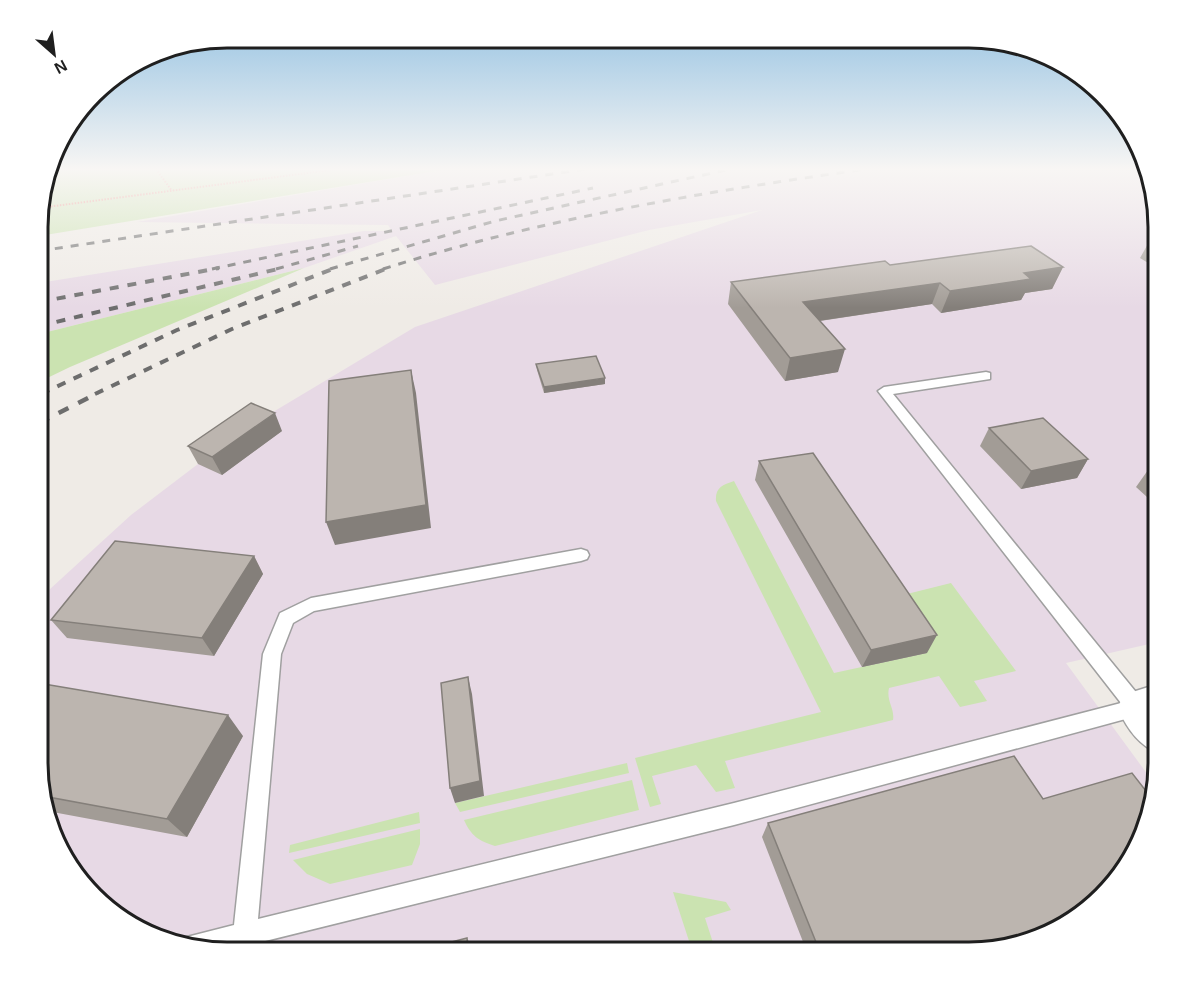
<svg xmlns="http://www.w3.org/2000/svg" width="1196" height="990" viewBox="0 0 1196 990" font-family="Arial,sans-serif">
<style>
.industrial{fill:#e7d9e5}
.grass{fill:#cbe3b1}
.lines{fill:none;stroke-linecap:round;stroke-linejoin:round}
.lane-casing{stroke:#a0a0a0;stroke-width:3}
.street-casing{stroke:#a0a0a0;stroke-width:3}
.path{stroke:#eb837a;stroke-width:2;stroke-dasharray:1.5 1.5;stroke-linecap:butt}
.lane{fill:#fff;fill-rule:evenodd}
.street{fill:#fff;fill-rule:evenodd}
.rail-far2{stroke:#6d6d6d;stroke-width:3;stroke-dasharray:8 8;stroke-linecap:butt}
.rail-far1{stroke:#6d6d6d;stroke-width:4;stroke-dasharray:9 9;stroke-linecap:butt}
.rail{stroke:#6d6d6d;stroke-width:4.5;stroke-dasharray:11 11;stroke-linecap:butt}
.wall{fill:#a29c96}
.shaded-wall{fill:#847f7a}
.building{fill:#bcb5af;stroke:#847f7a;stroke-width:1.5}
.rim{fill:none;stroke:#1f1f1f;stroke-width:3}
</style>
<rect width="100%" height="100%" fill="#efebe6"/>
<path class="industrial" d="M 448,169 L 1147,169 L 1158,227 L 1158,642 L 1066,663 L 1156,786 L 1144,836 L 1042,938 L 969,952 L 215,952 L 154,938 L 93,897 L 57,847 L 38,776 L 38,600 L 131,515 L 198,464 L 258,421 L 415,327 L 762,210 L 649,230 L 435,285 L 396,236 L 304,268 L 39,334 L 39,283 L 364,231 L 392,231 L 388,225 L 137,222 Z"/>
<path class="grass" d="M 50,169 L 448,169 L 39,236 L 39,202 Z
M 304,268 L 70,367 L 39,382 L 39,334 Z
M 734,481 L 834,673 L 926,653 L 891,598 L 951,583 L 1016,671 L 974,681 L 987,701 L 960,707 L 939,676 L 889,688 C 886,701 895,709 893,720 L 725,761 L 735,788 L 716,792 L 696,765 L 652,776 L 661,804 L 650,807 L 635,758 L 821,712 L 716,501 C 715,488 722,485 734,481 Z
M 627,763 L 629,773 L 460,812 L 455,803 Z
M 632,780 L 639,810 L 495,846 C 479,841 471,836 464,820 Z
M 419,812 L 420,823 L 289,853 L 290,845 Z
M 420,829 L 420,844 L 412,865 L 330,884 L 307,874 L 293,860 Z
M 673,892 L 726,902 L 731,910 L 705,918 L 716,952 L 710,952 L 689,941 Z"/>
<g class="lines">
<g class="lane-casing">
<path id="lane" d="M 986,372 L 990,373 L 990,379 L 893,394 L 1144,702 L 1147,708 L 1144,714 L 734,825 L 221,952 L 181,944 L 183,938 L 234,925 L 263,654 L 280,613 L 311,598 L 581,549 L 587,551 L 589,555 L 587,559 L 581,561 L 314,611 L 293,623 L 281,654 L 258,919 L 734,803 L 1121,703 L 878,391 L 884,387 Z"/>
</g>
<g class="street-casing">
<path id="street" d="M 1158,684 L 1158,753 C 1138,745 1126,727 1118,708 L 1123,695 Z"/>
</g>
<path class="path" d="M 156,169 L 172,191
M 39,208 L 338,169"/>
<use href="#lane" class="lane"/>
<use href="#street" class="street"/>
<path class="rail-far2" d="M 39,251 L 585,169
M 212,269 L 593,188
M 276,269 L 358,246
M 330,269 L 495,221 L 730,169
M 383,269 C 540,219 703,192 866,169"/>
<path class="rail-far1" d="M 39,302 L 219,268
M 39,326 L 282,268
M 41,394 L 177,330 L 335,268
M 95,394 L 232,329 L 388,268"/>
<path class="rail" d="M 39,395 L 44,393
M 39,423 L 98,393"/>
</g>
<path class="wall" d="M 1158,241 L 1158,269 L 1140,258 L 1149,242 Z
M 1063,267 L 1052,289 L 1025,293 L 1021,300 L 941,313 L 932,304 L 820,321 L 838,372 L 785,381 L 728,304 L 731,282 Z
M 536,364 L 605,384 L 544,393 L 537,370 Z
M 989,428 L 1088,459 L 1077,478 L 1021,489 L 980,446 Z
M 282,431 L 222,475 L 198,464 L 188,446 Z
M 759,461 L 927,653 L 862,667 L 755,480 Z
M 1158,462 L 1158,507 L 1136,487 L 1153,463 Z
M 254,556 L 263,574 L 214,656 L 67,638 L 51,620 Z
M 243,736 L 187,837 L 47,811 L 38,776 Z
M 1043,799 L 969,952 L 807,952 L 762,837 L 768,823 Z"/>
<path class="shaded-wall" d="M 1063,267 L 1052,289 L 1025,293 L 1021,300 L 941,313 L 950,291 L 1024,273 Z
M 940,283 L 932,304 L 798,324 L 803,302 Z
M 845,349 L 838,372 L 785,381 L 790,358 Z
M 411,370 L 416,393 L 431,528 L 335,545 L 326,522 Z
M 605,378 L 605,384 L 544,393 L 544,387 Z
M 275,413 L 282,431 L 222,475 L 212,457 Z
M 1088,459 L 1077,478 L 1021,489 L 1031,471 Z
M 254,556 L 263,574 L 214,656 L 202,638 Z
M 937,635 L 927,653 L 862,667 L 871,650 Z
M 468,677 L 472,694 L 484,796 L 455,803 L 450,788 Z
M 228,715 L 243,736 L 187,837 L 167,819 Z
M 467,938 L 474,952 L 468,952 Z"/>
<path class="building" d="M 1158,241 L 1158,247 L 1149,242 Z
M 1031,246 L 1063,267 L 1024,273 L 1031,279 L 950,291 L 940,283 L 803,302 L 845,349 L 790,358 L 731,282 L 885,261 L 890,265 Z
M 596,356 L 605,378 L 544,387 L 536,364 Z
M 411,370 L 426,505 L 326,522 L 329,381 Z
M 251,403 L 275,413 L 212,457 L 188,446 Z
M 1043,418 L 1088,459 L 1031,471 L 989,428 Z
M 813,453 L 937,635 L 871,650 L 759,461 Z
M 1158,462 L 1158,467 L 1153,463 Z
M 115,541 L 254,556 L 202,638 L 51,620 Z
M 468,677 L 480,781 L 450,788 L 441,683 Z
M 38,683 L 228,715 L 167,819 L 43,796 L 38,776 Z
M 1014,756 L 1043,799 L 1132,773 L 1153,800 L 1144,836 L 1103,897 L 1042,938 L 969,952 L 820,952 L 768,823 Z
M 467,938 L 468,952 L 413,952 Z"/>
<linearGradient id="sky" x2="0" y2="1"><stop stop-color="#8fbfe1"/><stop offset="0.55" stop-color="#f8f6f4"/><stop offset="1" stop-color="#f8f6f4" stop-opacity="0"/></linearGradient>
<rect width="1196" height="308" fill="url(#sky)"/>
<path d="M0 0H1196V990H0ZM227 48H969A179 179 0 0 1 1148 227V763A179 179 0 0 1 969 942H227A179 179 0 0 1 48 763V227A179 179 0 0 1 227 48Z" fill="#fff" fill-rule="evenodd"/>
<path class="rim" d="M227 48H969A179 179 0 0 1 1148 227V763A179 179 0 0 1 969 942H227A179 179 0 0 1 48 763V227A179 179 0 0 1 227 48Z"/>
<g transform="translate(54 54) rotate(152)" stroke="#ffffff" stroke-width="4.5" paint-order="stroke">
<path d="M0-4.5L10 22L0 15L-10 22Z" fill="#1f1f1f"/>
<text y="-9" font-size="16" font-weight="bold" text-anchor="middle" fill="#1f1f1f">N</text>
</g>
</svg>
